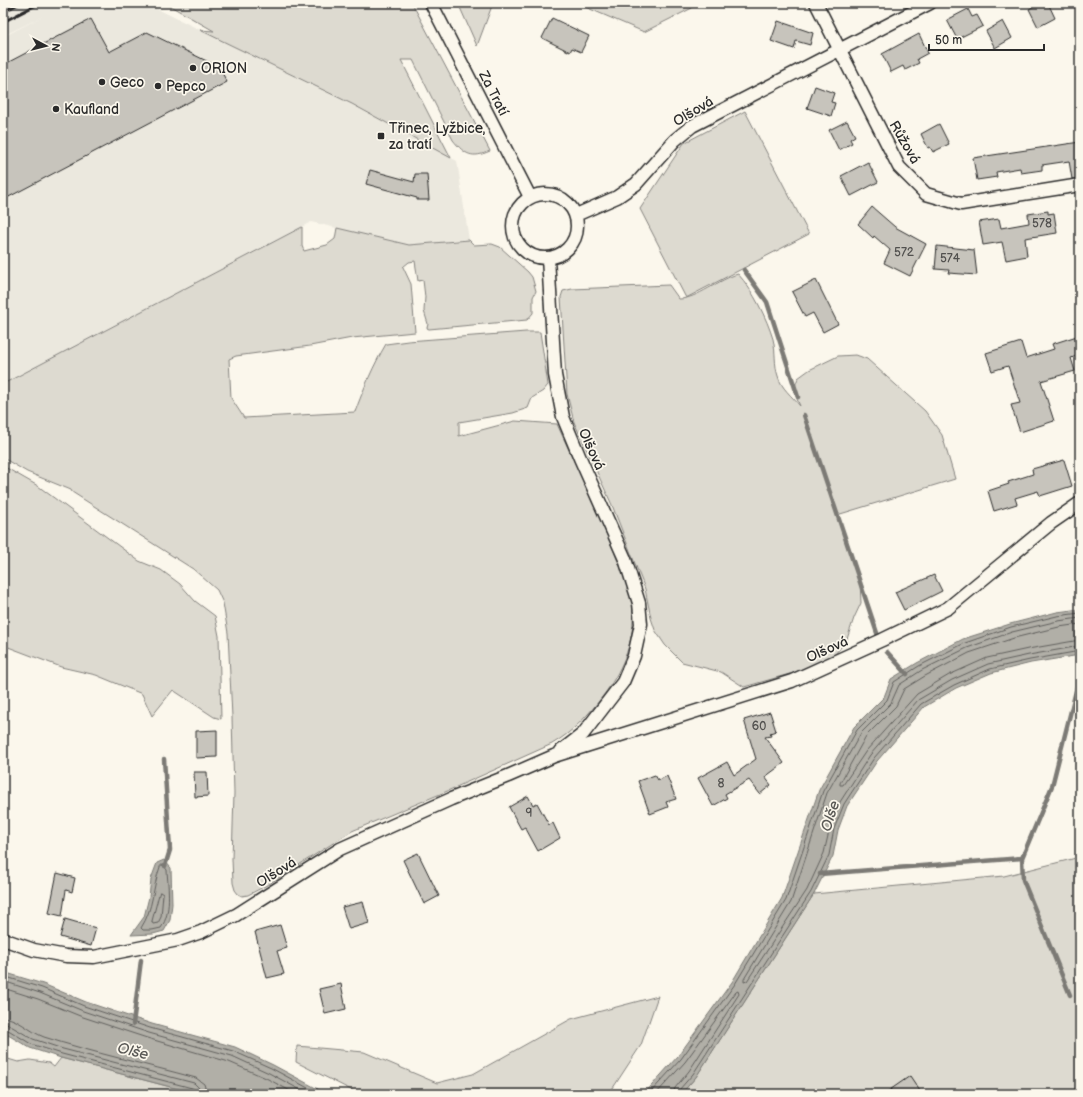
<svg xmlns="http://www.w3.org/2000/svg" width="1083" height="1097" viewBox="0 0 1083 1097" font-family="'Balsamiq Sans',sans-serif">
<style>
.built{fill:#ebe8de}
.green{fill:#dddad0;stroke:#84827e}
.water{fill:#b1afa7;stroke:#7b7a75}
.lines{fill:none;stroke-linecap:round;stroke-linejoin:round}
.shore{stroke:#61605d;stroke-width:1}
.stream{stroke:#7b7a75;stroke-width:4.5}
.building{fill:#c7c4bc;stroke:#2b2b2b}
.minor-casing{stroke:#2b2b2b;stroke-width:15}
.minor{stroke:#fbf7ec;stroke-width:12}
.rail{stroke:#2b2b2b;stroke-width:3}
.poi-dot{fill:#2b2b2b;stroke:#fbf7ec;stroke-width:1.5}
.labels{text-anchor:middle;stroke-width:3.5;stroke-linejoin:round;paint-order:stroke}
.number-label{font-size:12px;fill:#52514f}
.poi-label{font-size:14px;fill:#2b2b2b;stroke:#fbf7ec;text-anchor:start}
.street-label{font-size:14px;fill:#2b2b2b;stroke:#fbf7ec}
.water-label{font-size:15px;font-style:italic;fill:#5a5956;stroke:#fbf7ec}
</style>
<rect width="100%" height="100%" fill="#fbf7ec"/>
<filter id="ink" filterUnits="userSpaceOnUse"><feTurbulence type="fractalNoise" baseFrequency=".025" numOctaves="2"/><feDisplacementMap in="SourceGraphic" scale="8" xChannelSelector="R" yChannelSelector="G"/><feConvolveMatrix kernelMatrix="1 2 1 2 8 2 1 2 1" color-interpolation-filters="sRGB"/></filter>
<g filter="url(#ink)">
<path class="built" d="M 3,3 L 145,3 L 352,104 L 457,161 L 469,240 L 409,245 L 311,222 L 3,384 L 3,37 L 43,16 L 3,36 Z"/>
<path class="green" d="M 165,3 L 412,3 L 490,151 C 472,159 465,155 453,140 L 413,60 L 401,60 L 451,158 L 352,104 L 200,30 L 214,31 Z
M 458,3 L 493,3 L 477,46 Z
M 547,3 L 689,3 L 692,8 L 644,32 L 576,3 L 550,4 Z
M 745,111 L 809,234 L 686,298 L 640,209 L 684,143 Z
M 302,227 L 302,246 L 304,251 L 327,245 L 335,239 L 337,228 L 409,245 L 469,240 L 474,245 L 492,244 L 500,247 L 528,272 L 532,277 L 536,291 L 533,297 L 533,313 L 527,320 L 429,329 L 427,328 L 428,324 L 424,311 L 425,297 L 423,280 L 418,281 L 415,261 L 409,262 L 403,267 L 411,284 L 415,332 L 352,338 L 310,346 L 236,356 L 229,359 L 231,398 L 244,418 L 355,412 C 364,388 373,366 386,344 L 408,341 L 526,332 L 540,332 L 548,385 L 543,391 L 532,398 L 528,408 L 513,413 L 459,422 L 459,436 L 515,421 L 557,424 C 576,465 595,507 613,549 C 621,570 633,592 633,615 C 634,644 620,673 603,696 C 589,714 573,732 552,744 L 445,792 L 352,831 L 269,884 L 248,895 L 242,896 L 238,894 L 235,890 L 233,883 L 232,859 L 234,793 L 232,717 L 228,633 L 223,603 L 217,590 L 193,569 L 72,492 L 71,490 L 27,472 L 3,458 L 3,384 Z
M 738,274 C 753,290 767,319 773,339 C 776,351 774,365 778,376 C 781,388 792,396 800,406 L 794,392 L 796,383 L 798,378 L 809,370 L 838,356 L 856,355 L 867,359 L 925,411 L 942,435 L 955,479 L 837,515 L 860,581 L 861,603 L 854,618 L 846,642 L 833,656 L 793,673 L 744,687 L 721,672 L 682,662 L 665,645 L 655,630 L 651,618 L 645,589 L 612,505 L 574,422 L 567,394 L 561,297 L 563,291 L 572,289 L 669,285 L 679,299 C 697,299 719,279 738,274 Z
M 3,466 L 38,486 L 139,561 L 161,570 L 180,584 L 195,601 L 215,616 L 219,636 L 221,719 L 214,717 L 173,690 L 152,716 L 142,694 L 96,675 L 61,667 L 3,645 Z
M 1080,857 L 1080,1094 L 681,1094 L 696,1077 L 814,894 L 1004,876 Z
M 658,996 L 641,1045 L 609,1094 L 359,1094 L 296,1062 L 297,1046 L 364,1052 L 437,1083 L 473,1074 L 571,1019 Z
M 3,1032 L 8,1035 L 8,1059 L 18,1062 L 30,1060 L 49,1063 L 54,1067 L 61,1058 L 197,1094 L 3,1094 Z"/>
<path class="water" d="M 1080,609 L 1080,655 L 1031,663 L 991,673 L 956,688 L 924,707 L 877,761 L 847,806 L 838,830 L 833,856 L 814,894 L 696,1077 L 681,1094 L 644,1094 L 678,1056 L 732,982 L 782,898 L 819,790 L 854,727 L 884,697 L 891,679 L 917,663 L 963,639 L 1010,624 L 1057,612 Z
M 164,860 L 171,868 L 172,904 L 170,920 L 164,931 L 153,934 L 131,935 L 144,917 L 149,897 L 151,879 L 157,863 Z
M 3,972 L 43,984 L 86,1002 L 152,1024 L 235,1047 L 273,1065 L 327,1094 L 197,1094 L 61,1058 L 30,1048 L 3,1032 Z"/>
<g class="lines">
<path class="shore" d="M 1080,618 L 1058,621 L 1012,632 L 967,648 L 922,670 L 899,685 L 891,703 L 861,733 L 827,793 L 791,902 L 744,979 L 744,982 L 747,981 L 807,890 L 824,853 L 830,827 L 840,802 L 870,755 L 918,700 L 952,680 L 988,664 L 1029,655 L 1080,646
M 1080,624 L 1059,627 L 1014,638 L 969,653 L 925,676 L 904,689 L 896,706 L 866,736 L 840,783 L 840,785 L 843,785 L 866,751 L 917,694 L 949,675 L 987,658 L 1028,649 L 1080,640
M 162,865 L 164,866 L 167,870 C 168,888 172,912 161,928 L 152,930 L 143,930 L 141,928 C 154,908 152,888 160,867 Z
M 160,892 L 163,894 L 161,917 L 158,923 L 153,924 L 152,922 Z
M 3,976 L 42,988 L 84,1006 L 150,1028 L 233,1051 L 271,1068 L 319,1094
M 3,981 L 40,993 L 83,1011 L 149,1033 L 232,1056 L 269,1073 L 308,1094
M 3,988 L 38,999 L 80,1016 L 147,1038 L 229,1062 L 266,1078 L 296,1094
M 3,1017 C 18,1018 30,1032 44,1037 C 94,1053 145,1064 196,1078 L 204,1084 L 207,1094
M 3,1023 L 9,1025 L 33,1039 L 63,1049 L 194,1083 L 199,1088 L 201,1094
M 3,1028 L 10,1031 L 31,1044 L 62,1054 L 192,1088 L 195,1090 L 195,1094
M 649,1094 L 681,1059 L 735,984 L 786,900 L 823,791 L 857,730 L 887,700 L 894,682 L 919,666 L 965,643 L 1011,627 L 1057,616 L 1080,613
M 656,1094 L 685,1062 L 736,992 L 738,991 L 739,994 L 689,1071 L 675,1088 L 673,1094
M 678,1094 L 679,1090 L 693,1074 L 811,892 L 829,855 L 834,829 L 844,804 L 874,758 L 921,704 L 954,685 L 990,669 L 1030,660 L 1080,651"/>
<path class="stream" d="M 744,270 L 767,302 L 798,397
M 804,415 L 878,636
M 887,652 L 907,674
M 164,759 L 170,850 L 165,866
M 1022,858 L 1023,880 L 1070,995
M 820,874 L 1022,858 L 1052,786 L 1080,675
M 133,1024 L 141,960"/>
</g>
<path class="building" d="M 1040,3 L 1048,3 L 1055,18 L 1038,27 L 1029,9 Z
M 968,9 L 972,17 L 977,15 L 983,26 L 957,39 L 947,20 Z
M 552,18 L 589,36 L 581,52 L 572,48 L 570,52 L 542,38 Z
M 91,19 L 109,52 L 147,32 L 219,67 L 227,82 L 3,200 L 3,65 Z
M 778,21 L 813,33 L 810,45 L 796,41 L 794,49 L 771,41 Z
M 1003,21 L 1012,38 L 995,48 L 986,31 Z
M 919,34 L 928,53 L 917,59 L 919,63 L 905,70 L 903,66 L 891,72 L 882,54 Z
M 815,86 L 834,93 L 831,102 L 835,103 L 831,116 L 807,108 Z
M 847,121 L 855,136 L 850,139 L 852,143 L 839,150 L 829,130 Z
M 939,124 L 949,144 L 933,152 L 930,147 L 928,148 L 921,134 Z
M 1080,142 L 1080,178 L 1072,179 L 1069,161 L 1042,165 L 1042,170 L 1021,173 L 1020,168 L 996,172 L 997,177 L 977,180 L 973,158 Z
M 868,162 L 878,182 L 851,196 L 841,176 Z
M 370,170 L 414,182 L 415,174 L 427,174 L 429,200 L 417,200 L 417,198 L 366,184 Z
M 872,207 L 895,227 L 926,244 L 910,276 L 884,263 L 890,250 L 874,236 L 873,238 L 858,224 Z
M 1048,211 L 1048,214 L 1054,213 L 1057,233 L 1025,238 L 1027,256 L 1006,260 L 1002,242 L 983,245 L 979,222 L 999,219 L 1001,228 L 1029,223 L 1028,214 Z
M 937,246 L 974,250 L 977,275 L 948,273 L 949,270 L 935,269 Z
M 816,280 L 838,324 L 823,332 L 813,313 L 805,317 L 792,292 Z
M 1080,335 L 1080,355 L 1071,358 L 1075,371 L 1041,381 L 1054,421 L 1020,432 L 1011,405 L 1020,403 L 1008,366 L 992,371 L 986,353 L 1021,342 L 1026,358 L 1054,349 L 1052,344 Z
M 1064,460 L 1072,486 L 1040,496 L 1038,491 L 1015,498 L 1017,504 L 994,511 L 988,491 L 1009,484 L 1008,482 L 1033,474 L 1032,469 Z
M 934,575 L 942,591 L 904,610 L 895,592 Z
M 770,712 L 776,731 L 770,733 L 771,736 L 765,737 L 784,763 L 765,777 L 771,785 L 760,794 L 749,780 L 725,794 L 727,798 L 713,806 L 698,778 L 727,762 L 734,775 L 756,759 L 744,720 Z
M 217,730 L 217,757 L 196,758 L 196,731 Z
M 194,772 L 207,772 L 208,796 L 195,797 Z
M 655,775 L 658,780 L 667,776 L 676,799 L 666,802 L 668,807 L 650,814 L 638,781 Z
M 528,796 L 533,805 L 537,803 L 549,825 L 553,823 L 560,838 L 538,851 L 525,827 L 521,829 L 509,807 Z
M 418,853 L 439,896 L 424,904 L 403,860 Z
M 57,873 L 75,878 L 72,892 L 66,890 L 62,916 L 49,913 Z
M 363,902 L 369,923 L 349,929 L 342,907 Z
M 65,919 L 96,928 L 91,946 L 60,937 Z
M 280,925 L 287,948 L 277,951 L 284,974 L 267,978 L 255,932 Z
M 341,984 L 346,1009 L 325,1014 L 319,989 Z
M 910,1076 L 922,1094 L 884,1094 Z"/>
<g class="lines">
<g class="minor-casing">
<path id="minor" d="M 431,3 L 530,197
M 816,3 L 899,167 L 926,194 L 961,204 L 1080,185
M513 226a32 32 0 1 1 64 0a32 32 0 1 1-64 0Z
M 576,215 L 617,197 L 636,184 L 675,140 L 692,126 L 930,3
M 548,258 L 555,375 L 563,417 L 580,458 L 625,559 L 639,603 L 641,624 L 634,656 L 623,682 L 583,734 L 561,751
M 3,939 L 34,950 L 66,956 L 94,957 L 178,940 L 201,932 L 236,915 L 340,849 L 451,799 L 508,776 L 554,756 L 792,681 L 882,640 L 948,608 L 1051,523 L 1080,503"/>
</g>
<use href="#minor" class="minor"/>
<path class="rail" d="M 3,12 L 20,3
M 3,22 L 40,3"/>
</g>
</g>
<g class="poi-dot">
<circle cx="193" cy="68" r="4"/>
<circle cx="102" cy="82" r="4"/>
<circle cx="158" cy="86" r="4"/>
<circle cx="56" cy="109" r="4"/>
<rect x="377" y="132" width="8" height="8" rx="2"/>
</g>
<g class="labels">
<g class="number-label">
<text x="1042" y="227">578</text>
<text x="904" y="256">572</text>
<text x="950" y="262">574</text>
<text x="759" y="730">60</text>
<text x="721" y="787">8</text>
<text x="529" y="817">9</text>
</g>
<g class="poi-label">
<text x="201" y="73">ORION</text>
<text x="110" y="87">Geco</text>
<text x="166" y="91">Pepco</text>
<text x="64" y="114">Kaufland</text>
<text x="389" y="133">Třinec, Lyžbice,<tspan x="389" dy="16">za tratí</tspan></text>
</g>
<g class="street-label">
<text transform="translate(494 93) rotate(63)" y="5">Za Tratí</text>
<text transform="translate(693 111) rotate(-31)" y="5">Olšová</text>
<text transform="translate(905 142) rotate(60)" y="5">Růžová</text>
<text transform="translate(592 449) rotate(66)" y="5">Olšová</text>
<text transform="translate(827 649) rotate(-24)" y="5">Olšová</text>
<text transform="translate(276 872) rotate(-32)" y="5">Olšová</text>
</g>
<g class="water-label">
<text transform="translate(830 816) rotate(-72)" y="5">Olše</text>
<text transform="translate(133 1051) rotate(14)" y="5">Olše</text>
</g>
</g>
<rect width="1083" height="1097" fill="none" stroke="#fbf7ec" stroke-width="16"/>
<rect x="8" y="8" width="1067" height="1081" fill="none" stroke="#2b2b2b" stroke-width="1.5" filter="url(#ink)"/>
<g transform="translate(46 46) rotate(97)" stroke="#fbf7ec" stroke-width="3" paint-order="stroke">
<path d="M0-3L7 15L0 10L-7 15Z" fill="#2b2b2b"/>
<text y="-6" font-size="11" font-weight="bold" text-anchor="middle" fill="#2b2b2b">N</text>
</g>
<path d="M929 44v6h115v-6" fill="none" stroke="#2b2b2b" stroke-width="2"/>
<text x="935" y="44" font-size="12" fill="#2b2b2b" stroke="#fbf7ec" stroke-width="3" paint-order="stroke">50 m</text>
</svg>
